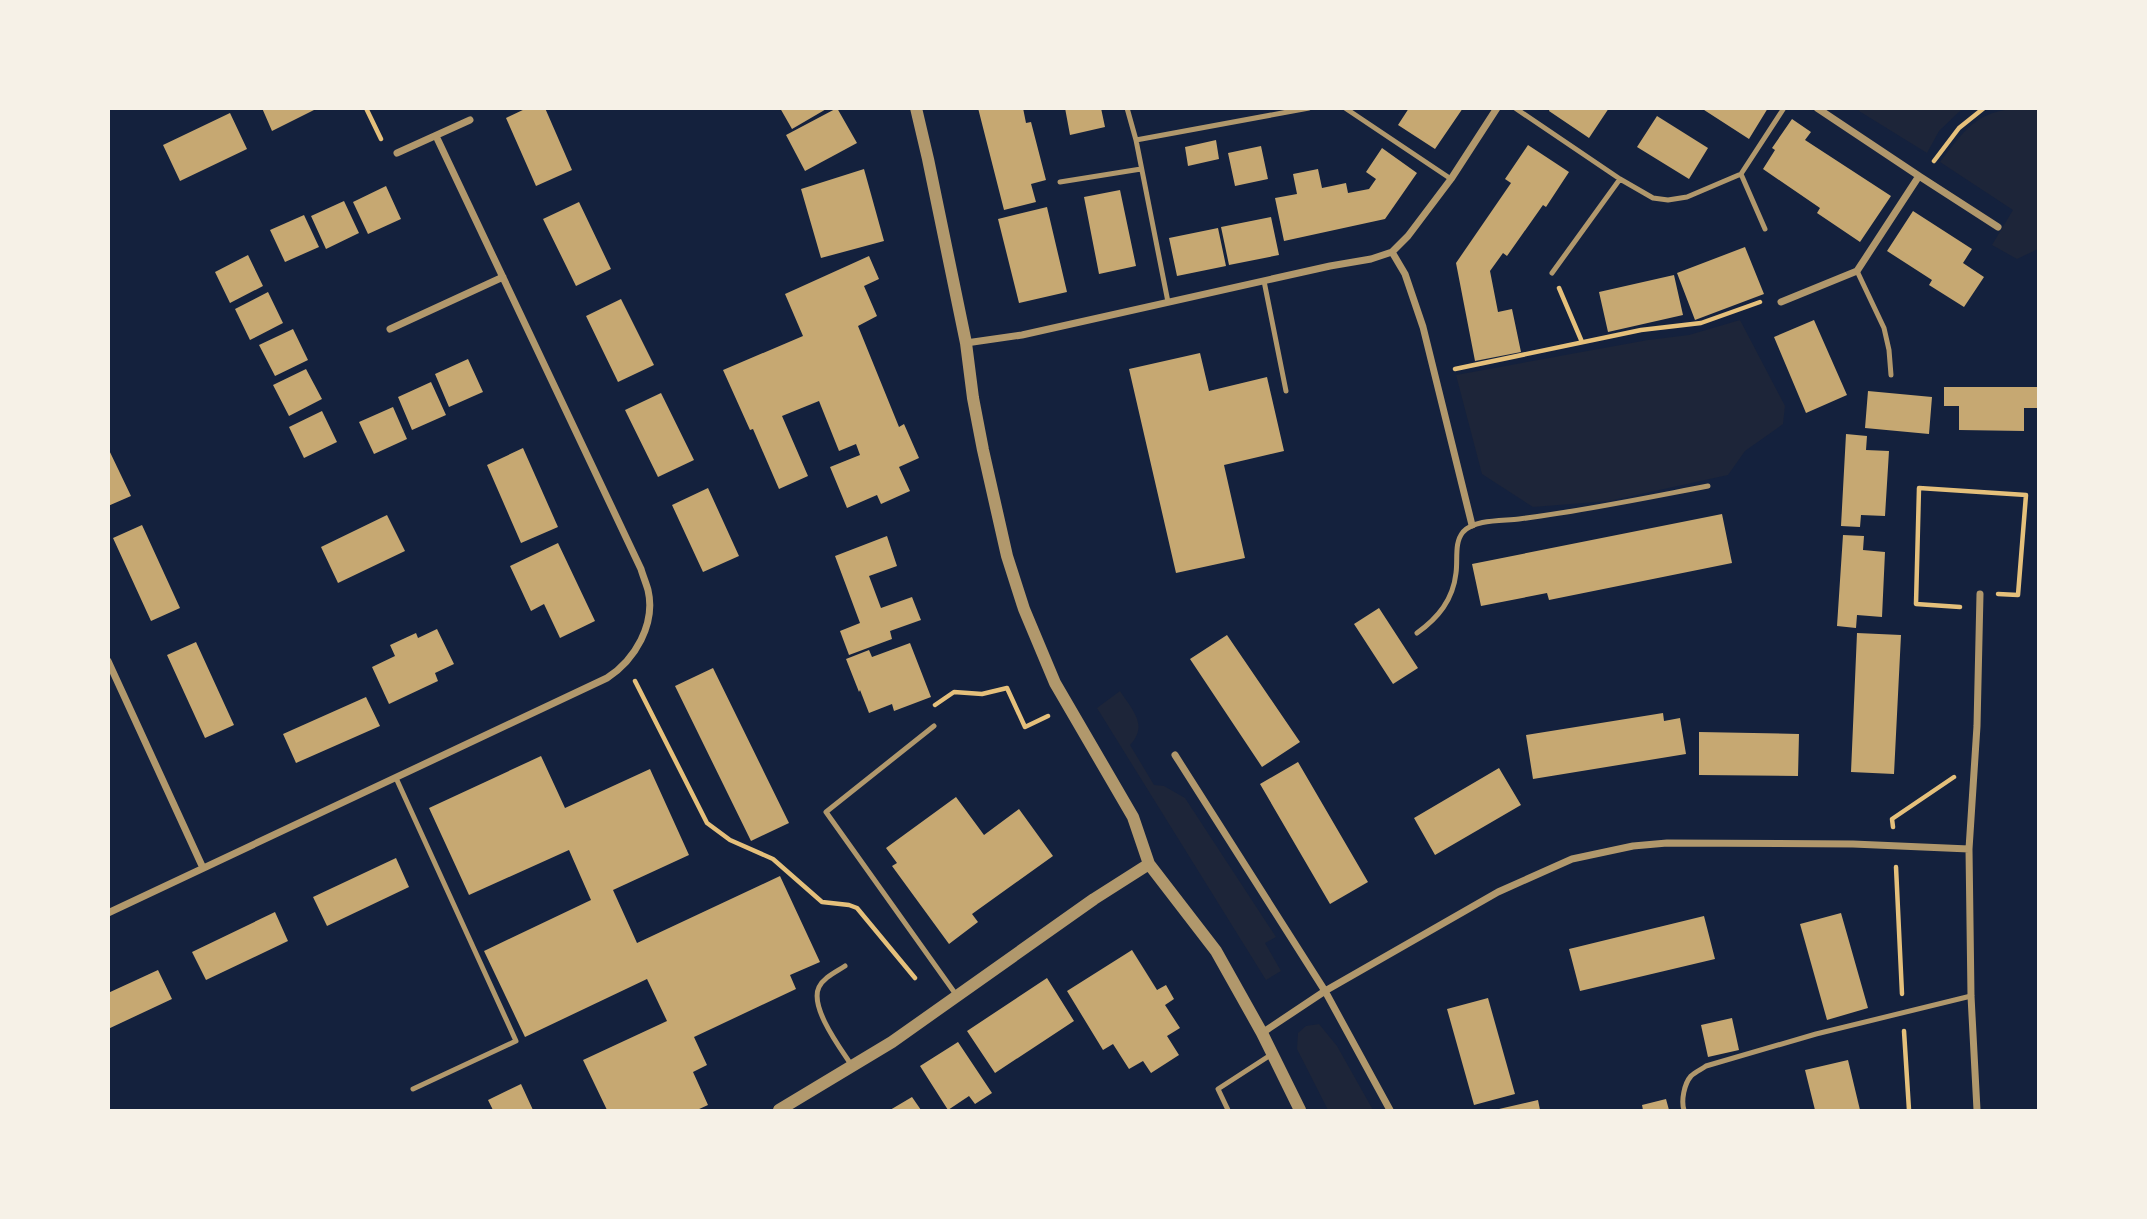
<svg xmlns="http://www.w3.org/2000/svg" width="2147" height="1219" viewBox="0 0 2147 1219" font-family="Ubuntu,sans-serif">
<style>
.green{fill:#1d2539}
.building{fill:#c6a872}
.lines{fill:none;stroke-linecap:round;stroke-linejoin:round}
.path{stroke:#e5c07b;stroke-width:4.5}
.service{stroke:#b1986c;stroke-width:5}
.minor{stroke:#b1986c;stroke-width:7}
.tertiary{stroke:#b1986c;stroke-width:12}
</style>
<rect width="100%" height="100%" fill="#14213d"/>
<path class="green" d="M 1861,108 L 1962,108 L 1962,109 L 1939,131 L 1927,153 L 1859,111 Z
M 2029,108 L 2038,110 L 2038,249 L 2017,259 L 1992,245 L 2013,210 L 1940,162 C 1969,124 1979,109 2029,108 Z
M 1740,320 L 1785,406 L 1783,424 L 1745,451 L 1728,475 L 1609,501 L 1533,507 L 1482,474 L 1456,375 L 1648,340 L 1689,335 Z
M 1120,691 C 1132,710 1149,725 1130,745 L 1154,785 L 1164,786 L 1185,798 L 1276,937 L 1265,943 L 1281,971 L 1266,980 L 1097,708 Z
M 1319,1024 L 1337,1046 L 1373,1110 L 1328,1110 L 1297,1049 L 1298,1033 L 1306,1026 Z"/>
<path class="building" d="M 262,108 L 318,108 L 272,131 Z
M 527,108 L 545,108 L 572,170 L 536,186 L 506,118 Z
M 780,108 L 828,108 L 792,129 Z
M 837,108 L 857,143 L 805,171 L 786,135 Z
M 978,108 L 1023,108 L 1026,123 L 1031,122 L 1046,180 L 1031,184 L 1036,202 L 1004,210 Z
M 1065,108 L 1101,108 L 1105,127 L 1070,135 Z
M 1409,108 L 1463,108 L 1435,149 L 1398,125 Z
M 1550,108 L 1609,108 L 1589,138 L 1549,111 Z
M 1701,108 L 1768,108 L 1749,139 Z
M 230,113 L 247,149 L 180,181 L 163,145 Z
M 1657,116 L 1708,148 L 1689,179 L 1637,147 Z
M 1792,119 L 1811,132 L 1805,140 L 1891,196 L 1860,242 L 1817,213 L 1820,208 L 1763,169 L 1775,150 L 1772,148 Z
M 1216,140 L 1219,159 L 1188,166 L 1185,147 Z
M 1528,145 L 1569,172 L 1546,207 L 1543,205 L 1507,256 L 1503,253 L 1490,271 L 1498,312 L 1512,309 L 1521,352 L 1475,361 L 1456,263 L 1511,183 L 1505,179 Z
M 1261,146 L 1268,179 L 1235,186 L 1228,153 Z
M 1382,148 L 1417,173 L 1385,219 L 1284,241 L 1275,198 L 1297,194 L 1293,174 L 1318,169 L 1322,188 L 1346,183 L 1348,193 L 1369,189 L 1376,179 L 1366,172 Z
M 864,169 L 884,241 L 821,258 L 801,189 Z
M 386,186 L 401,219 L 368,234 L 353,202 Z
M 1120,190 L 1136,266 L 1099,274 L 1084,197 Z
M 344,201 L 359,233 L 326,249 L 311,216 Z
M 579,202 L 611,269 L 576,286 L 543,219 Z
M 1047,207 L 1067,292 L 1019,303 L 998,219 Z
M 1913,211 L 1972,249 L 1963,263 L 1984,277 L 1964,307 L 1929,285 L 1932,280 L 1887,251 Z
M 304,215 L 319,247 L 285,262 L 270,230 Z
M 1271,217 L 1279,255 L 1229,265 L 1221,227 Z
M 1218,228 L 1226,266 L 1177,276 L 1169,238 Z
M 1745,247 L 1764,294 L 1695,320 L 1677,273 Z
M 248,255 L 263,286 L 230,303 L 215,272 Z
M 869,256 L 879,279 L 864,286 L 877,316 L 858,326 L 899,427 L 904,424 L 919,458 L 899,467 L 910,491 L 881,504 L 877,495 L 847,508 L 830,467 L 860,455 L 856,444 L 839,451 L 819,401 L 782,416 L 808,476 L 779,489 L 753,429 L 750,430 L 723,370 L 803,336 L 785,294 Z
M 1674,275 L 1683,315 L 1608,332 L 1599,292 Z
M 268,292 L 283,323 L 250,340 L 235,309 Z
M 621,299 L 654,365 L 618,382 L 586,316 Z
M 1814,320 L 1847,395 L 1806,413 L 1774,337 Z
M 293,329 L 308,360 L 275,376 L 259,345 Z
M 1200,353 L 1209,391 L 1267,377 L 1284,451 L 1224,465 L 1245,558 L 1176,573 L 1129,369 Z
M 468,359 L 483,392 L 449,407 L 435,374 Z
M 306,369 L 322,399 L 289,416 L 273,385 Z
M 431,382 L 446,415 L 412,430 L 398,397 Z
M 1944,387 L 2038,387 L 2038,408 L 2024,408 L 2024,431 L 1959,430 L 1959,406 L 1944,406 Z
M 1868,391 L 1932,397 L 1929,434 L 1865,428 Z
M 661,393 L 694,460 L 658,477 L 625,410 Z
M 393,407 L 407,439 L 374,454 L 359,422 Z
M 322,411 L 337,442 L 304,458 L 289,427 Z
M 1846,434 L 1867,436 L 1866,450 L 1889,451 L 1885,516 L 1861,515 L 1860,527 L 1841,526 Z
M 108,448 L 131,496 L 108,506 Z
M 523,448 L 558,527 L 521,543 L 487,465 Z
M 708,488 L 739,556 L 703,572 L 672,505 Z
M 1722,514 L 1732,563 L 1549,600 L 1547,593 L 1481,606 L 1472,564 Z
M 387,515 L 405,551 L 338,583 L 321,547 Z
M 142,525 L 180,608 L 151,621 L 113,538 Z
M 1843,535 L 1864,536 L 1863,550 L 1885,552 L 1882,617 L 1857,615 L 1856,628 L 1837,626 Z
M 887,536 L 897,566 L 869,576 L 881,608 L 912,597 L 921,620 L 890,631 L 892,639 L 849,655 L 840,631 L 860,623 L 835,556 Z
M 558,543 L 595,621 L 560,638 L 544,604 L 531,611 L 510,566 Z
M 1379,608 L 1418,668 L 1393,684 L 1354,624 Z
M 437,629 L 454,664 L 435,673 L 438,681 L 389,704 L 372,667 L 395,656 L 390,645 L 416,633 L 418,638 Z
M 1857,633 L 1901,635 L 1894,774 L 1851,772 Z
M 1227,635 L 1300,742 L 1262,767 L 1190,659 Z
M 196,642 L 234,725 L 205,738 L 167,655 Z
M 910,643 L 931,697 L 894,711 L 892,704 L 869,713 L 860,690 L 859,692 L 846,659 L 869,650 L 872,657 Z
M 713,668 L 789,823 L 751,841 L 675,686 Z
M 366,697 L 380,726 L 296,763 L 283,734 Z
M 1663,713 L 1664,721 L 1680,718 L 1686,754 L 1533,779 L 1526,735 Z
M 1699,732 L 1799,734 L 1798,776 L 1699,775 Z
M 541,756 L 565,808 L 650,769 L 689,855 L 613,890 L 637,943 L 780,876 L 820,962 L 790,975 L 796,989 L 694,1037 L 707,1065 L 693,1072 L 708,1105 L 697,1110 L 607,1110 L 583,1060 L 667,1021 L 647,979 L 525,1037 L 484,951 L 591,900 L 569,850 L 469,895 L 429,808 Z
M 1298,762 L 1368,882 L 1330,904 L 1260,784 Z
M 1499,768 L 1521,805 L 1435,855 L 1414,818 Z
M 956,797 L 984,835 L 1019,809 L 1053,856 L 972,914 L 978,922 L 949,944 L 892,866 L 897,863 L 886,848 Z
M 396,858 L 409,887 L 327,926 L 313,897 Z
M 275,912 L 288,941 L 206,980 L 192,952 Z
M 1841,913 L 1868,1008 L 1827,1020 L 1800,924 Z
M 1704,916 L 1715,959 L 1580,991 L 1569,949 Z
M 1132,950 L 1157,990 L 1166,985 L 1174,999 L 1165,1005 L 1180,1028 L 1167,1036 L 1179,1055 L 1151,1073 L 1143,1061 L 1129,1069 L 1113,1044 L 1103,1050 L 1067,991 Z
M 158,970 L 172,999 L 108,1029 L 108,993 Z
M 1047,978 L 1074,1021 L 995,1073 L 967,1031 Z
M 1488,998 L 1515,1094 L 1474,1105 L 1447,1009 Z
M 1732,1018 L 1739,1050 L 1708,1057 L 1701,1025 Z
M 958,1042 L 992,1093 L 975,1104 L 969,1096 L 948,1110 L 920,1066 Z
M 1848,1060 L 1860,1110 L 1815,1110 L 1805,1070 Z
M 521,1084 L 533,1110 L 493,1110 L 488,1100 Z
M 912,1097 L 921,1110 L 890,1110 Z
M 1666,1099 L 1669,1110 L 1643,1110 L 1642,1105 Z
M 1538,1100 L 1540,1110 L 1499,1110 L 1499,1109 Z"/>
<g class="lines">
<path class="path" d="M 366,108 L 381,139
M 1934,161 L 1959,128 L 1984,108
M 1559,288 L 1582,342
M 1455,369 L 1641,330 L 1701,323 L 1760,302
M 1960,607 L 1916,604 L 1919,488 L 2026,495 L 2018,595 L 1998,594
M 635,681 L 707,823 L 730,840 L 773,859 L 822,902 L 849,905 L 857,908 L 915,978
M 935,705 L 954,692 L 982,694 L 1007,688 L 1025,727 L 1048,716
M 1893,827 L 1892,819 L 1954,777
M 1896,867 L 1902,994
M 1904,1031 L 1909,1110"/>
<path class="service" d="M 1127,108 L 1136,140
M 1345,108 L 1451,179
M 1515,108 L 1620,179 L 1653,198 L 1668,200 L 1687,197 L 1741,174 L 1784,108
M 1741,174 L 1765,229
M 1060,182 L 1141,169
M 1857,271 L 1884,328 L 1889,350 L 1891,375
M 1552,273 L 1620,179
M 1264,281 L 1286,391
M 1168,302 L 1136,140 L 1309,108
M 1417,633 C 1438,618 1453,600 1456,573 C 1458,559 1454,543 1463,532 C 1475,519 1503,521 1519,519 C 1583,511 1645,498 1708,486
M 934,726 L 826,812 L 957,996
M 396,778 L 516,1041 L 413,1089
M 845,966 C 836,972 824,977 819,987 C 809,1007 841,1049 852,1066
M 1228,1110 L 1218,1089 L 1272,1054
M 1684,1110 C 1681,1101 1684,1084 1691,1076 C 1695,1072 1702,1069 1706,1066 L 1816,1034 L 1971,996"/>
<path class="minor" d="M 397,153 L 470,120
M 1919,176 L 1998,227
M 1392,252 L 1405,274 L 1423,327 L 1472,525
M 1781,302 L 1857,271 L 1919,176 L 1817,108
M 390,329 L 503,277
M 966,343 L 1022,335 L 1330,266 L 1371,259 L 1392,252 L 1408,236 L 1451,179 L 1497,108
M 108,661 L 203,868
M 1175,755 L 1325,991 L 1390,1110
M 108,913 L 607,678 C 635,660 656,624 648,590 C 646,583 643,576 641,569 L 436,136
M 1262,1033 L 1325,991 L 1498,892 L 1572,859 L 1633,846 L 1667,843 L 1853,844 L 1969,849
M 1977,1110 L 1971,996 L 1969,849 L 1977,726 L 1980,594"/>
<path class="tertiary" d="M 916,108 L 928,159 L 966,343 L 973,398 L 983,450 L 1007,556 L 1024,609 L 1055,683 L 1133,817 L 1149,864 L 1216,951 L 1262,1033 L 1300,1110
M 779,1110 L 892,1042 L 1094,899 L 1149,864"/>
</g>
<rect width="2147" height="1219" fill="none" stroke="#f6f1e7" stroke-width="220"/>
</svg>
